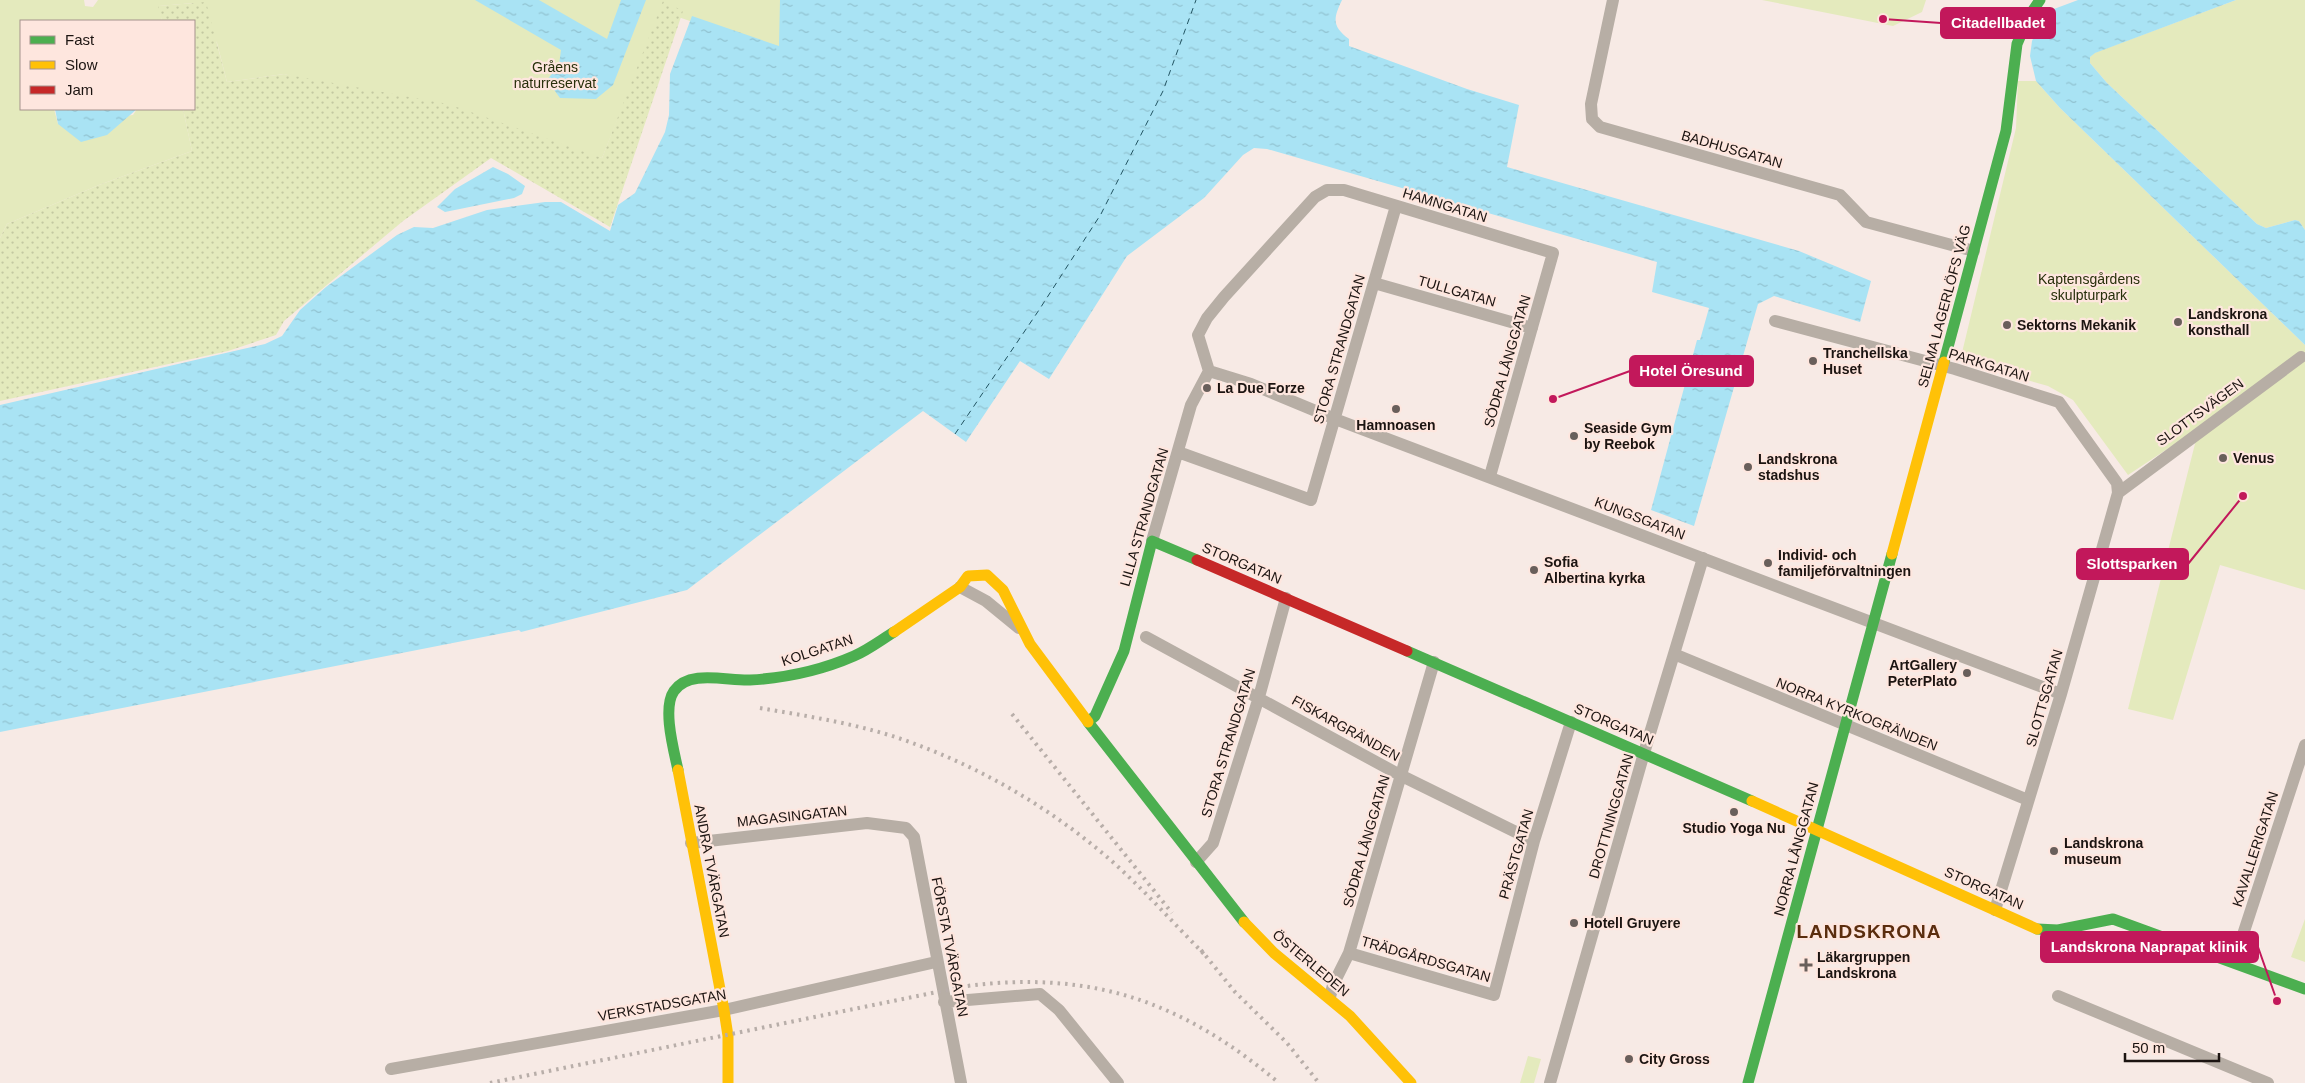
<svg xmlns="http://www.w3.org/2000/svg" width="2305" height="1083" viewBox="0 0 2305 1083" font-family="Helvetica,sans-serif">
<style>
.green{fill:#e4eabd}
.garden{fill:url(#garden-dots)}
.water{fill:url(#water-ripples)}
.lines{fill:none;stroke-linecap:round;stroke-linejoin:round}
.ferry{stroke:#225462;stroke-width:1;stroke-dasharray:6 5;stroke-linecap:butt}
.street{stroke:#b7aea5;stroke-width:12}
.fast{stroke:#4caf50;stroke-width:11}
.slow{stroke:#ffc107;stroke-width:11}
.jam{stroke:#c62828;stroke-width:11}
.rail{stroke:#b8aea9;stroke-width:4;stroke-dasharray:2.5 5;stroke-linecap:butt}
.poi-dot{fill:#695f5b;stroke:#fee6de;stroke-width:2}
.labels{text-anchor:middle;stroke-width:4.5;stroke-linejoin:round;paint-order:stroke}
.park-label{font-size:14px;fill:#272f0a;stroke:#fee6de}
.street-label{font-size:14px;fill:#1c1411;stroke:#fee6de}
.poi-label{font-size:14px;font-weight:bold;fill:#1c1411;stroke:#fee6de;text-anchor:start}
.district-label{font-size:19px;font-weight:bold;letter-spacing:1px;fill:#5b2d0e;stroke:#fee6de}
.leader{fill:none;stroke:#c2185b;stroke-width:2}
.callout-dot{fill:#c2185b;stroke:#fee6de;stroke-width:2}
.callout{fill:#c2185b;stroke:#c2185b;stroke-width:2}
.callout-label{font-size:15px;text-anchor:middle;font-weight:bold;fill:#fff}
</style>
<defs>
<pattern id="garden-dots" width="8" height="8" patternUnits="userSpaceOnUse" patternTransform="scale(1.25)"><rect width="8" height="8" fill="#e4eabd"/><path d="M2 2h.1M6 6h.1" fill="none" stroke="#c3c8a1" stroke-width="1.8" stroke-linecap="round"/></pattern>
<pattern id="water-ripples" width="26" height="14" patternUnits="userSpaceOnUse" patternTransform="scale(1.25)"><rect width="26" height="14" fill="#a9e3f4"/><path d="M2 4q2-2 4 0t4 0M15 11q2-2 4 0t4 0" fill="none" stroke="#91c2d0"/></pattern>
</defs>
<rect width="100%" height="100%" fill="#f7eae5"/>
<path class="green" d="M 0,0 L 84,0 L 85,6 L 93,7 L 98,0 L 786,0 L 785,50 L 739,38 L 661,11 L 602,158 L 284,74 L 227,82 L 217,43 L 194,3 L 159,6 L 162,21 L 21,21 L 21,109 L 54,109 L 58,124 L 133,115 L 137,109 L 183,109 L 192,151 L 99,185 L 7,224 L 0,238 Z
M 1762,0 L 1926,0 L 1922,12 L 1893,26 Z
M 2236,0 L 2305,0 L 2305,230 L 2299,221 L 2295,220 L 2266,228 L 2257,224 L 2107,83 L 2090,63 L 2090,57 L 2094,53 Z
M 2018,81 L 2036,81 L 2060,108 L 2305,345 L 2305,590 L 2220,565 L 2173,720 L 2128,709 L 2199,428 L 2128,475 L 2073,400 L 2048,386 L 1960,361 L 2016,128 Z
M 2305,919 L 2305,962 L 2291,957 Z
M 1528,1056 L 1541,1059 L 1534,1083 L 1520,1083 Z"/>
<path class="garden" d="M 663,1 L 683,11 L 610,227 L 491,158 L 403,221 L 284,321 L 276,335 L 228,351 L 0,401 L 0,238 L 7,224 L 99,185 L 192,151 L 183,109 L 194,109 L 194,21 L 162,21 L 158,6 L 206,2 L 227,82 L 284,74 L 448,104 L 602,158 Z"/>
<path class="water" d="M 475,0 L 539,0 L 607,39 L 621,0 L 646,0 L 613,85 L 596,99 L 560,98 L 547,80 L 559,65 L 561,50 Z
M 780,0 L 1342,0 C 1333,19 1332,26 1349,39 L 1349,46 L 1467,89 L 1519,105 L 1507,167 L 1799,251 L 1871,281 L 1860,322 L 1774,296 L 1758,304 L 1694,526 L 1651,510 L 1697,340 L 1700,340 L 1709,308 L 1652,292 L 1657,262 L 1267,149 L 1254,148 L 1243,155 L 1204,198 L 1127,256 L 1049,379 L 1020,361 L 966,442 L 923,411 L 687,590 L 521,632 L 519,630 L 0,732 L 0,405 L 265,344 L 282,336 L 300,310 L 326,287 L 397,235 L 414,227 L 433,228 L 487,210 L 545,202 L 561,202 L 610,231 L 618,205 L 635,193 L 665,132 L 669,115 L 670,74 L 692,16 L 779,46 Z
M 2078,0 L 2236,0 L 2095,53 L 2090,57 L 2090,63 L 2107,83 L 2257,224 L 2266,228 L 2295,220 L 2299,221 L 2305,230 L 2305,345 L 2060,108 L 2036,81 L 2030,56 L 2032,41 L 2040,23 L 2054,9 Z
M 55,109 L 137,109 L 107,135 L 81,142 L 58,124 Z
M 493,167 L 508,174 L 525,186 L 522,194 L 514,198 L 445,212 L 437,207 L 455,189 Z"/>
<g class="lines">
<path class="ferry" d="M 955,434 L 1039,310 L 1101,214 L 1163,91 L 1196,0"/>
<path class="street" d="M 1613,0 L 1591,104 L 1592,119 L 1600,127 L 1840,195 L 1866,222 L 1974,251
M 1374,283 L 1532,328
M 1775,321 L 1955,369 L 2059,402 L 2117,483 L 2118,493 L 2061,694 L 1995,910
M 1209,371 L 1251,384 L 1335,419 L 2061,694
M 1178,452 L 1311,500 L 1396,206
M 2118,493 L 2301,357
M 1152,541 L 1191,405 L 1209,371 L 1198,335 L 1207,318 L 1224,297 L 1315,197 L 1327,190 L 1344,190 L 1553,253 L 1490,476
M 960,587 L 986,601 L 1019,628
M 1146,637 L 1400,775 L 1534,841
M 1674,654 L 2028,800
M 691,843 L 867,823 L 906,828 L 914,837 L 961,1083
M 1196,862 L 1213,843 L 1259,697 L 1286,598
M 1349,953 L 1494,995 L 1534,841 L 1571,722
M 2234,962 L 2305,745
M 2058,996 L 2268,1083
M 1330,997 L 1333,985 L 1349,953 L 1434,662
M 944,1002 L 1040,994 L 1059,1010 L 1118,1083
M 391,1069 L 724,1010 L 936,962
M 1550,1083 L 1644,753 L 1703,558"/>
<path class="fast" d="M 1944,362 L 2006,131 L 2017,44 L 2029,16 L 2040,0
M 1197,560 L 1152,541 L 1124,651 L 1095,716 L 1088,722 L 1244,922
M 1407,651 L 1752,801
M 678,770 C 674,751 662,708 674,691 C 689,669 727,681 750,680 C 785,678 822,670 854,656 C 868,650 881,640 894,632
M 2037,929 L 2058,930 L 2113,919 L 2305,989
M 1748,1083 L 1892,554"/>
<path class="slow" d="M 1892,554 L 1944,362
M 894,632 L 960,587 L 968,576 L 987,575 L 1003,590 L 1030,644 L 1088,722
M 678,770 L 724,1010 L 728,1036 L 728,1083
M 1752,801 L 2037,929
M 1244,922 L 1274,953 L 1350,1016 L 1411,1083"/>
<path class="jam" d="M 1197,560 L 1407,651"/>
<path class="rail" d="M 760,708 C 812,717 866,725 915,744 C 980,768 1041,803 1095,847 C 1135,879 1169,919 1206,956
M 1012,714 L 1172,913
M 1201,950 L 1235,992 L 1287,1043 L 1319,1083
M 490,1083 L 967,986 C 1093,970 1183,1002 1279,1083"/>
</g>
<g class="poi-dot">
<circle cx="2178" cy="322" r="5"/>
<circle cx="2007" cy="325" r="5"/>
<circle cx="1813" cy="361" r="5"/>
<circle cx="1207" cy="388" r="5"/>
<circle cx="1396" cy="409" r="5"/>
<circle cx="1574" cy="436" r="5"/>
<circle cx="2223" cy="458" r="5"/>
<circle cx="1748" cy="467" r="5"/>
<circle cx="1768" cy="563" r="5"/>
<circle cx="1534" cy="570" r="5"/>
<circle cx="1967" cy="673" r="5"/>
<circle cx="1734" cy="812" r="5"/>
<circle cx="2054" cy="851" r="5"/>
<circle cx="1574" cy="923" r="5"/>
<path d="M1803.5 957.5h5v5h5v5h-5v5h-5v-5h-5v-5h5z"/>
<circle cx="1629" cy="1059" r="5"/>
</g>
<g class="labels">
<g class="park-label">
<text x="555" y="72">Gråens<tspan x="555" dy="16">naturreservat</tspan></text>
<text x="2089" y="284">Kaptensgårdens<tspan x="2089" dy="16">skulpturpark</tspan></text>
</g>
<g class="street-label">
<text transform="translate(1732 149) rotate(16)" y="5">BADHUSGATAN</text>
<text transform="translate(1445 205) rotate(17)" y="5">HAMNGATAN</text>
<text transform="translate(1457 291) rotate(16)" y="5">TULLGATAN</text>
<text transform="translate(1944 306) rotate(-75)" y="5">SELMA LAGERLÖFS VÄG</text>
<text transform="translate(1339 349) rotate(-74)" y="5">STORA STRANDGATAN</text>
<text transform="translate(1507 361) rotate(-74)" y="5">SÖDRA LÅNGGATAN</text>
<text transform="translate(1989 365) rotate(17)" y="5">PARKGATAN</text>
<text transform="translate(2200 412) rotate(-36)" y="5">SLOTTSVÄGEN</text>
<text transform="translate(1144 517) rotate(-74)" y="5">LILLA STRANDGATAN</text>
<text transform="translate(1640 518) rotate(21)" y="5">KUNGSGATAN</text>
<text transform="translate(1242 563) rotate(23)" y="5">STORGATAN</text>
<text transform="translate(817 650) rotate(-18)" y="5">KOLGATAN</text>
<text transform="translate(2044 698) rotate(-74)" y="5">SLOTTSGATAN</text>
<text transform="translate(1857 714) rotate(22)" y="5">NORRA KYRKOGRÄNDEN</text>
<text transform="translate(1614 724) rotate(23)" y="5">STORGATAN</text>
<text transform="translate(1346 728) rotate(29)" y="5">FISKARGRÄNDEN</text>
<text transform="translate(1228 743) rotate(-73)" y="5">STORA STRANDGATAN</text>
<text transform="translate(792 816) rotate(-6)" y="5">MAGASINGATAN</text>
<text transform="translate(1611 816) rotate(-74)" y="5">DROTTNINGGATAN</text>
<text transform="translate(1366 841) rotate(-74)" y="5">SÖDRA LÅNGGATAN</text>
<text transform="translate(1796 849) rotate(-75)" y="5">NORRA LÅNGGATAN</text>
<text transform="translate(2255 849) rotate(-72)" y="5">KAVALLERIGATAN</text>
<text transform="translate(1516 854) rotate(-74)" y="5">PRÄSTGATAN</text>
<text transform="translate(712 871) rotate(79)" y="5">ANDRA TVÄRGATAN</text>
<text transform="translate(1984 888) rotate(24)" y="5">STORGATAN</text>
<text transform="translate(950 947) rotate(79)" y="5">FÖRSTA TVÄRGATAN</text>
<text transform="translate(1426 959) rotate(16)" y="5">TRÄDGÅRDSGATAN</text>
<text transform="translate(1311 963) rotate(40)" y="5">ÖSTERLEDEN</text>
<text transform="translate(662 1005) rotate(-10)" y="5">VERKSTADSGATAN</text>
</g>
<g class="poi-label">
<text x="2188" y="319">Landskrona<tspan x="2188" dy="16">konsthall</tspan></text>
<text x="2017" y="330">Sektorns Mekanik</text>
<text x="1823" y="358">Tranchellska<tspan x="1823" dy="16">Huset</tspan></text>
<text x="1217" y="393">La Due Forze</text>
<text x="1396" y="430" text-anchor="middle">Hamnoasen</text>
<text x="1584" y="433">Seaside Gym<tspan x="1584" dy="16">by Reebok</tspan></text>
<text x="2233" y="463">Venus</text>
<text x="1758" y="464">Landskrona<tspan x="1758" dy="16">stadshus</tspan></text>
<text x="1778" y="560">Individ- och<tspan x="1778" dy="16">familjeförvaltningen</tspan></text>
<text x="1544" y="567">Sofia<tspan x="1544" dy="16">Albertina kyrka</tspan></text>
<text x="1957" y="670" text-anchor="end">ArtGallery<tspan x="1957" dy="16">PeterPlato</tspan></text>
<text x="1734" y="833" text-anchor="middle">Studio Yoga Nu</text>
<text x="2064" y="848">Landskrona<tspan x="2064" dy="16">museum</tspan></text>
<text x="1584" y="928">Hotell Gruyere</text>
<text x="1817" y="962">Läkargruppen<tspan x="1817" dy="16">Landskrona</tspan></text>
<text x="1639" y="1064">City Gross</text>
</g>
<g class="district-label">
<text x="1869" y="938">LANDSKRONA</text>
</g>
</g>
<path class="leader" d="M1883 19L1941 23M1553 399L1630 371M2243 496L2188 564M2277 1001L2258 947"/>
<g class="callout-dot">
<circle cx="1883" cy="19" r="5"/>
<circle cx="1553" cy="399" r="5"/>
<circle cx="2243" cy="496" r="5"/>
<circle cx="2277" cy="1001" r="5"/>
</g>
<g class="callout">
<rect x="1941" y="8" width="114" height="30" rx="5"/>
<rect x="1630" y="356" width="123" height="30" rx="5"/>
<rect x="2077" y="549" width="111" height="30" rx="5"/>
<rect x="2041" y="932" width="217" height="30" rx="5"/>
</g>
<g class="callout-label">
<text x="1998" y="28">Citadellbadet</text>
<text x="1691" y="376">Hotel Öresund</text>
<text x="2132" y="569">Slottsparken</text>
<text x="2149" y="952">Landskrona Naprapat klinik</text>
</g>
<rect x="20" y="20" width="175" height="90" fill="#fee6de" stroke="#a4928c"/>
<rect x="30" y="36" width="25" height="8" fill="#4caf50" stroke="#a4928c"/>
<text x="65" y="45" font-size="15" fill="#1c1411">Fast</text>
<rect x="30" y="61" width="25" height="8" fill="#ffc107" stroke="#a4928c"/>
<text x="65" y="70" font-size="15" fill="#1c1411">Slow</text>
<rect x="30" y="86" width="25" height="8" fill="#c62828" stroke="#a4928c"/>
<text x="65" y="95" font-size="15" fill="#1c1411">Jam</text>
<path d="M2125 1053v8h94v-8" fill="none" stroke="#1c1411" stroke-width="2.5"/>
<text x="2132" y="1053" font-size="15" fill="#1c1411" stroke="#fee6de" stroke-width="4" paint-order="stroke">50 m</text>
</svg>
